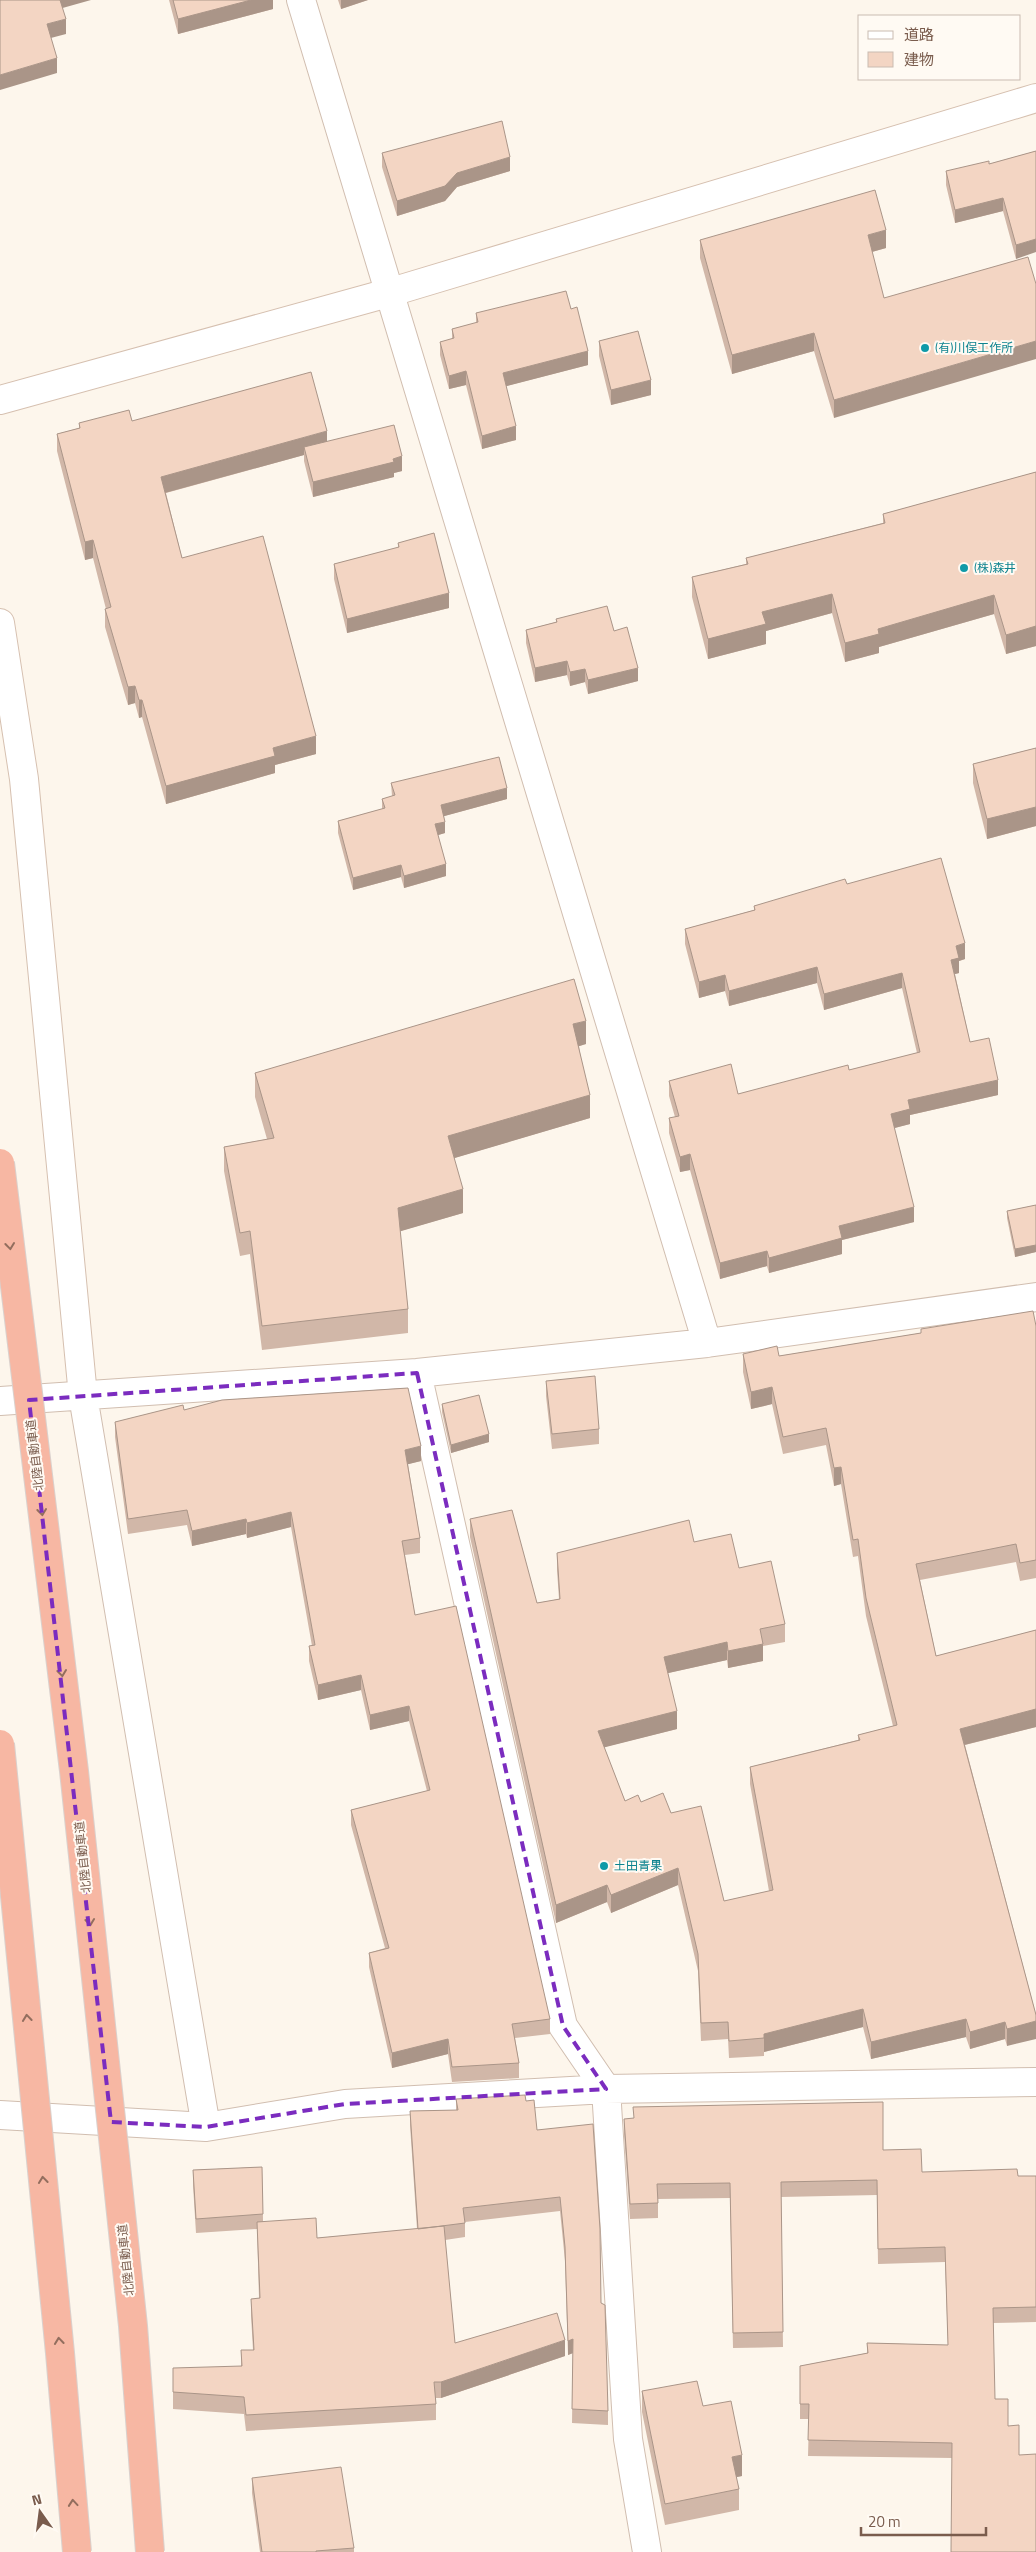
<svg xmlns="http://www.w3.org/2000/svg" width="1036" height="2552" viewBox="0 0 1036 2552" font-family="'Titillium Web','Noto Sans JP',sans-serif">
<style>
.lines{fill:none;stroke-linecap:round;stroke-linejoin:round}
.street-casing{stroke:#d1beb0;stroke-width:30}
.secondary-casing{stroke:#d6c0b0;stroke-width:30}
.street{stroke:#fff;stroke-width:28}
.secondary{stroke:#fff;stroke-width:28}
.highway-bridge-casing{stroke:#dad1cd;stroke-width:30;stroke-linecap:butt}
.highway-bridge{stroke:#f7b7a3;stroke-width:28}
.wall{fill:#d1b7a8}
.shaded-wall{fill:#aa9588}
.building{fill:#f3d5c3;stroke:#aa9588}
.oneway{stroke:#936e5e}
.marked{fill:none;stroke:#7b2cbf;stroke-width:4;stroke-dasharray:10 6;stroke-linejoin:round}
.culture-dot{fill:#0f9aa8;stroke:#fffaf3;stroke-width:2}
.labels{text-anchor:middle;stroke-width:4;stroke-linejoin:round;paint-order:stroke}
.culture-label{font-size:12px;fill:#0d838f;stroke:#fffaf3;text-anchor:start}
.street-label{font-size:12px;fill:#7a5c4d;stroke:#fffaf3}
</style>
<rect width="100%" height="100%" fill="#fdf6ec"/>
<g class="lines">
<g class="street-casing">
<path id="street" d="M 301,0 L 707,1343
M 417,1373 L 563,2026 L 606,2089 L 628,2439 L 647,2552
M 83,1396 L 206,2127
M 0,1401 L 417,1373 L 707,1343 L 1036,1297
M 0,2115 L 206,2127 L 345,2104 L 606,2089 L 1036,2082"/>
</g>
<g class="secondary-casing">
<path id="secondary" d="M 0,400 L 388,293 L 1036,98
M 0,623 L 24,779 L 83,1396"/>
</g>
<use href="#street" class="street"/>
<use href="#secondary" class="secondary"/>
<g class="highway-bridge-casing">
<path id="highway-bridge" d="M 0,1163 L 74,1771 L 133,2326 L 150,2552
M 0,1744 L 60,2353 L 77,2552"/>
</g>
<use href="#highway-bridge" class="highway-bridge"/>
</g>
<path class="wall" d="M 169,0 L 273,0 L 273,9 L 178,34 Z
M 338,0 L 368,0 L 341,9 Z
M 1036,151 L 1016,259 L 1003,211 L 955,223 L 946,185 L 946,171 L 989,164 Z
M 382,153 L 510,171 L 457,187 L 445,201 L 397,216 L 382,167 Z
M 700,240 L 886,248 L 872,252 L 834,418 L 814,351 L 732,374 L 700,258 Z
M 571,309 L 588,365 L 506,386 L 516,440 L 482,449 L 466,385 L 449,389 L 440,355 L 440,342 L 452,339 L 452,329 L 476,323 L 476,313 Z
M 599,341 L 651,395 L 611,405 L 599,356 Z
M 132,421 L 327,441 L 402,471 L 394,473 L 394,477 L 313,497 L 304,461 L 304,455 L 166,493 L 182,558 L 316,754 L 275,765 L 275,773 L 166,804 L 142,717 L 139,718 L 135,703 L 128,705 L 105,627 L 105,609 L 106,609 L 93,558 L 85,560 L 57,451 L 57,434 L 79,428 L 79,423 Z
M 1036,472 L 1036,646 L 1006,654 L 994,614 L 879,647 L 879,653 L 845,662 L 832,613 L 766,631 L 766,644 L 708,659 L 692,597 L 692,577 L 746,564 L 746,558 L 883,523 L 883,514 Z
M 398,543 L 449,608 L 347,633 L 334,579 L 334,564 L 398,548 Z
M 556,619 L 614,631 L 638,681 L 588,694 L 585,682 L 570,686 L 567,675 L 535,682 L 526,643 L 526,630 L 556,622 Z
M 1036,748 L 1036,826 L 987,839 L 973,783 L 973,764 Z
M 391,783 L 507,799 L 444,816 L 445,833 L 438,835 L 446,876 L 404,888 L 401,877 L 353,890 L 338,833 L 338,821 L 382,809 L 382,799 L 392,796 Z
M 847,884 L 965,959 L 959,961 L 959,973 L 955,974 L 970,1042 L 998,1095 L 910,1115 L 910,1124 L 894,1128 L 914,1222 L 842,1240 L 842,1254 L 769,1273 L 767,1266 L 720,1279 L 690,1170 L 680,1172 L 669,1133 L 669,1118 L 675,1117 L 669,1096 L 669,1081 L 738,1094 L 849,1070 L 917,1053 L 902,988 L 824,1010 L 817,983 L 729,1006 L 725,991 L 699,998 L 685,944 L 685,929 L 754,910 L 754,906 Z
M 586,1044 L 579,1046 L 590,1118 L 454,1158 L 463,1213 L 400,1231 L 408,1309 L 408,1333 L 262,1350 L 250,1254 L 240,1256 L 224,1171 L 224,1147 L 267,1139 L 255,1097 L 255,1073 Z
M 1036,1205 L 1036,1252 L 1015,1257 L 1007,1218 L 1007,1211 Z
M 1036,1326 L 1036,1578 L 1020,1581 L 1016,1562 L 920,1580 L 936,1656 L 1036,1630 L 1036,1727 L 965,1745 L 1036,2015 L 1007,2046 L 1005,2039 L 970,2049 L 966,2037 L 871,2059 L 863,2027 L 764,2052 L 764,2056 L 729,2058 L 728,2039 L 701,2041 L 698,1971 L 678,1885 L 611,1913 L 607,1902 L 556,1923 L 470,1537 L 470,1519 L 537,1603 L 559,1599 L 557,1570 L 557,1553 L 694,1542 L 739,1568 L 785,1624 L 785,1642 L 763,1646 L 763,1661 L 728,1668 L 727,1660 L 668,1673 L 677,1729 L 604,1747 L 625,1801 L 641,1802 L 671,1813 L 724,1901 L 769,1891 L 750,1784 L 750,1767 L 858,1740 L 858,1735 L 893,1726 L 866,1616 L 858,1556 L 853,1557 L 841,1484 L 834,1486 L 826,1445 L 783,1454 L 772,1404 L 751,1409 L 743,1372 L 743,1354 L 779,1356 L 921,1333 L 921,1329 Z
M 546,1381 L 599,1429 L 599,1444 L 552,1449 L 546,1396 Z
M 442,1404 L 489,1442 L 451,1453 L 442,1412 Z
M 184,1410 L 421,1461 L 408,1464 L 420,1538 L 420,1553 L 405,1555 L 415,1615 L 550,2019 L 550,2034 L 515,2038 L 519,2063 L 519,2078 L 452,2082 L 448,2054 L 392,2068 L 369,1967 L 369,1953 L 385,1948 L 351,1825 L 351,1810 L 427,1791 L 409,1721 L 370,1730 L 361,1690 L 318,1700 L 309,1661 L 309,1646 L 312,1646 L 291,1527 L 247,1538 L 246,1534 L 192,1546 L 187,1525 L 128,1534 L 115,1437 L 115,1422 Z
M 456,2099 L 526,2101 L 537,2130 L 601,2303 L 608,2411 L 608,2425 L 572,2423 L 573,2353 L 568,2355 L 565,2261 L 560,2211 L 465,2222 L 465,2237 L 445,2240 L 455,2343 L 565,2356 L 441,2398 L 436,2398 L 436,2420 L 246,2431 L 244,2414 L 173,2409 L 173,2392 L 241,2366 L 241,2350 L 253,2350 L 251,2315 L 251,2299 L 259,2298 L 257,2229 L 196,2233 L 193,2185 L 193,2170 L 262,2167 L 263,2221 L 317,2238 L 417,2229 L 410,2125 L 410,2111 L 456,2110 Z
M 624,2119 L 883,2150 L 922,2172 L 1018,2176 L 1036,2176 L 1036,2322 L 993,2323 L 952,2458 L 808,2456 L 809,2419 L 800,2419 L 800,2366 L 867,2353 L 867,2343 L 948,2345 L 945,2262 L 878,2264 L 877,2195 L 781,2197 L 783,2347 L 733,2348 L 730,2198 L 658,2199 L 658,2218 L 630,2219 L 624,2134 Z
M 642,2391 L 703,2406 L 742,2476 L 736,2477 L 739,2489 L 739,2510 L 665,2525 L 642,2412 Z
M 252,2478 L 354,2548 L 354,2552 L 260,2552 L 252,2493 Z"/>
<path class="shaded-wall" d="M 59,0 L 91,0 L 59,9 Z
M 251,0 L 273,0 L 273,9 L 178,34 L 178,19 Z
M 341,0 L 368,0 L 341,9 Z
M 66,19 L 66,34 L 47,39 L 47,24 Z
M 57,58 L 57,73 L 0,90 L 0,75 Z
M 510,157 L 510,171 L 457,187 L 445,201 L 397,216 L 397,201 L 457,173 Z
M 1003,198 L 1003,211 L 955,223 L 955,210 Z
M 886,230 L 886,248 L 868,253 L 868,235 Z
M 1036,239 L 1036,252 L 1016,259 L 1016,245 Z
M 814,333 L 814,351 L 732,374 L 732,355 Z
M 1036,341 L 1036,359 L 834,418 L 834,400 Z
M 588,351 L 588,365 L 503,387 L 503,373 Z
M 466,371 L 466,385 L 449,389 L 449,376 Z
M 651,380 L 651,395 L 611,405 L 611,390 Z
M 516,426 L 516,440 L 482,449 L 482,436 Z
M 327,431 L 327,449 L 304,447 L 304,455 L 161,494 L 161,477 Z
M 402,456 L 402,471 L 394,473 L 394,477 L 313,497 L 313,482 Z
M 93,540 L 93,558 L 85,560 L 85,542 Z
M 449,593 L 449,608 L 347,633 L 347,619 Z
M 832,594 L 832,613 L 766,631 L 766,644 L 708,659 L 708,639 L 762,612 Z
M 994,595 L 994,614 L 879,647 L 879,653 L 845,662 L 845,643 L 878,629 Z
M 1036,626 L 1036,646 L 1006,654 L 1006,635 Z
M 567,661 L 567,675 L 535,682 L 535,668 Z
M 638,668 L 638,681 L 588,694 L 588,680 Z
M 585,669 L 585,682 L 570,686 L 570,672 Z
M 135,686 L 135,703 L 128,705 L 128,687 Z
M 139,700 L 142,700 L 142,717 L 139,718 Z
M 316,736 L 316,754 L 275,765 L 275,773 L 166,804 L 166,786 L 273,748 Z
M 507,788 L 507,799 L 441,817 L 441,805 Z
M 1036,807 L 1036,826 L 987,839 L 987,819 Z
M 445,822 L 445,833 L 435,836 L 435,824 Z
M 446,864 L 446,876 L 404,888 L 404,876 Z
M 401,865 L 401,877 L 353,890 L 353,878 Z
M 965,943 L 965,959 L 959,961 L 959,973 L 951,975 L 951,960 L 956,946 Z
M 817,967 L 817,983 L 729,1006 L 729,991 Z
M 902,973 L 902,988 L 824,1010 L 824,994 Z
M 725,975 L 725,991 L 699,998 L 699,982 Z
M 586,1021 L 586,1044 L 573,1048 L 573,1024 Z
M 998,1080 L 998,1095 L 910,1115 L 910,1124 L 891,1129 L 891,1114 L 908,1100 Z
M 590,1095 L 590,1118 L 448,1160 L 448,1136 Z
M 690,1154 L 690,1170 L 680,1172 L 680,1157 Z
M 463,1189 L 463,1213 L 398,1232 L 398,1208 Z
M 914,1207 L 914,1222 L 842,1240 L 842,1254 L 769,1273 L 769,1258 L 839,1226 Z
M 1036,1245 L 1036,1252 L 1015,1257 L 1015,1249 Z
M 767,1251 L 767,1266 L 720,1279 L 720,1263 Z
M 772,1387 L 772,1404 L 751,1409 L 751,1392 Z
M 489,1434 L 489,1442 L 451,1453 L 451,1445 Z
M 421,1446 L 421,1461 L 405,1465 L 405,1450 Z
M 841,1467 L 841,1484 L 834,1486 L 834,1468 Z
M 291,1512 L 291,1527 L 247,1538 L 247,1523 Z
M 246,1519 L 246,1534 L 192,1546 L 192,1531 Z
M 727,1642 L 727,1660 L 664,1674 L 664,1657 Z
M 763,1644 L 763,1661 L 728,1668 L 728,1651 Z
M 361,1675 L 361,1690 L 318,1700 L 318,1685 Z
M 409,1706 L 409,1721 L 370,1730 L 370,1715 Z
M 1036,1709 L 1036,1727 L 960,1746 L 960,1729 Z
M 677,1711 L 677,1729 L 598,1749 L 598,1731 Z
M 678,1868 L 678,1885 L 611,1913 L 611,1895 Z
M 607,1885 L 607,1902 L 556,1923 L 556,1905 Z
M 863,2009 L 863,2027 L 764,2052 L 764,2034 Z
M 966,2019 L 966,2037 L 871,2059 L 871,2042 Z
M 1036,2021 L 1036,2039 L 1007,2046 L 1007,2029 Z
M 1005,2022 L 1005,2039 L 970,2049 L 970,2032 Z
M 448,2039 L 448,2054 L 392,2068 L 392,2053 Z
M 573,2339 L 573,2353 L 568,2355 L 568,2341 Z
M 565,2340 L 565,2356 L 441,2398 L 441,2382 Z
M 742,2455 L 742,2476 L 732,2478 L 732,2457 Z"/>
<path class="building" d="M 0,0 L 60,0 L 66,19 L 47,24 L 57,58 L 0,75 Z
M 173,0 L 251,0 L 178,19 Z
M 502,121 L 510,157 L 457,173 L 445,186 L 397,201 L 382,153 Z
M 1036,151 L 1036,239 L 1016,245 L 1003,198 L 955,210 L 946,171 L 989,161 L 989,164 Z
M 875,190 L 886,230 L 868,235 L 884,298 L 1028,257 L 1036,284 L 1036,341 L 834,400 L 814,333 L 732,355 L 700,240 Z
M 566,291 L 571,309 L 577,307 L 588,351 L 503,373 L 516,426 L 482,436 L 466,371 L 449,376 L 440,342 L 454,338 L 452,329 L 478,322 L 476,313 Z
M 638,331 L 651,380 L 611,390 L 599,341 Z
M 311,372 L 327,431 L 161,477 L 182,558 L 263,536 L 316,736 L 273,748 L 275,756 L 166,786 L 142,700 L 139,700 L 135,686 L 128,687 L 105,609 L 111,607 L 93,540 L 85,542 L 57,434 L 80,428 L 79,423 L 129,410 L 132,421 Z
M 394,425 L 402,456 L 393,459 L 394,462 L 313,482 L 304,447 Z
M 1036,472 L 1036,626 L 1006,635 L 994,595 L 878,629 L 879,634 L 845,643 L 832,594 L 762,612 L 766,624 L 708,639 L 692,577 L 748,564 L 746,558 L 885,523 L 883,514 Z
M 434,533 L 449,593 L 347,619 L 334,564 L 399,547 L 398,543 Z
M 607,606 L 614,631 L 627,627 L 638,668 L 588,680 L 585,669 L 570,672 L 567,661 L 535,668 L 526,630 L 557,622 L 556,619 Z
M 1036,748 L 1036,807 L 987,819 L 973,764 Z
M 499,757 L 507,788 L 441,805 L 445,822 L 435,824 L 446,864 L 404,876 L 401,865 L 353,878 L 338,821 L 385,808 L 382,799 L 395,795 L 391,783 Z
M 941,858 L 965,943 L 956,946 L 959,958 L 951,960 L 970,1042 L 989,1038 L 998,1080 L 908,1100 L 910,1109 L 891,1114 L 914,1207 L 839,1226 L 842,1238 L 769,1258 L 767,1251 L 720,1263 L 690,1154 L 680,1157 L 669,1118 L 679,1116 L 669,1081 L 731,1064 L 738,1094 L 848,1065 L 849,1070 L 920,1052 L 902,973 L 824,994 L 817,967 L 729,991 L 725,975 L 699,982 L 685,929 L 755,910 L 754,906 L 845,879 L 847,884 Z
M 574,979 L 586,1021 L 573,1024 L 590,1095 L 448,1136 L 463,1189 L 398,1208 L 408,1309 L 262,1326 L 250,1231 L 240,1233 L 224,1147 L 274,1138 L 255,1073 Z
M 1036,1205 L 1036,1245 L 1015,1249 L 1007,1211 Z
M 1033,1311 L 1036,1326 L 1036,1560 L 1020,1563 L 1016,1544 L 916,1564 L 936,1656 L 1036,1630 L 1036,1709 L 960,1729 L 1036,2015 L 1036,2021 L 1007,2029 L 1005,2022 L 970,2032 L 966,2019 L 871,2042 L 863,2009 L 764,2034 L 764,2038 L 729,2041 L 728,2022 L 701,2023 L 698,1954 L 678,1868 L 611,1895 L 607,1885 L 556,1905 L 470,1519 L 512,1510 L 537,1603 L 560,1599 L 557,1553 L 689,1520 L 694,1542 L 731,1534 L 739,1568 L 771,1561 L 785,1624 L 760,1629 L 763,1644 L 728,1651 L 727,1642 L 664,1657 L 677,1711 L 598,1731 L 625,1801 L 638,1795 L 641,1802 L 663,1793 L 671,1813 L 701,1806 L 724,1901 L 773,1890 L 750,1767 L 860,1740 L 858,1735 L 897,1725 L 866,1598 L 858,1539 L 853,1540 L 841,1467 L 834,1468 L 826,1428 L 783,1437 L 772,1387 L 751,1392 L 743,1354 L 777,1346 L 779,1356 L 921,1333 L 921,1329 Z
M 595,1376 L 599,1429 L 552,1434 L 546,1381 Z
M 408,1388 L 421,1446 L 405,1450 L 420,1538 L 402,1541 L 415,1615 L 456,1606 L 550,2019 L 512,2024 L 519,2063 L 452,2067 L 448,2039 L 392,2053 L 369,1953 L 389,1948 L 351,1810 L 430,1790 L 409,1706 L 370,1715 L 361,1675 L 318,1685 L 309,1646 L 315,1645 L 291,1512 L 247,1523 L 246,1519 L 192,1531 L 187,1510 L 128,1519 L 115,1422 L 183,1405 L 184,1410 L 222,1400 Z
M 479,1395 L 489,1434 L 451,1445 L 442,1404 Z
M 525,2095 L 526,2101 L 534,2100 L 537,2130 L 593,2124 L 600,2229 L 601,2303 L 605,2305 L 608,2411 L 572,2409 L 573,2339 L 568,2341 L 565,2247 L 560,2197 L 463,2208 L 465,2223 L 418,2229 L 410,2111 L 458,2110 L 456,2099 Z
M 883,2102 L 883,2150 L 921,2149 L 922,2172 L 1017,2169 L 1018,2176 L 1036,2176 L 1036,2307 L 993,2308 L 995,2399 L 1008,2399 L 1008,2426 L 1019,2425 L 1019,2455 L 1036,2454 L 1036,2552 L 951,2552 L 952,2443 L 808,2440 L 809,2404 L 800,2404 L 800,2366 L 868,2353 L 867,2343 L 948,2345 L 945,2247 L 878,2249 L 877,2180 L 781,2182 L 783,2332 L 733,2333 L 730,2183 L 657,2184 L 658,2203 L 630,2204 L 624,2119 L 634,2118 L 633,2107 Z
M 262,2167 L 263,2214 L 196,2219 L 193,2170 Z
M 316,2218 L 317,2238 L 444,2226 L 455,2343 L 557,2313 L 565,2340 L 441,2382 L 434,2382 L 436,2404 L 246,2415 L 244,2397 L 173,2392 L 173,2368 L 242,2366 L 241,2350 L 254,2350 L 251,2299 L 260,2298 L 257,2222 Z
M 697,2381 L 703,2406 L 731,2401 L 742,2455 L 732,2457 L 739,2489 L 665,2504 L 642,2391 Z
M 341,2467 L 354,2548 L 316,2551 L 316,2552 L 262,2552 L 252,2478 Z"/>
<defs><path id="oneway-chevron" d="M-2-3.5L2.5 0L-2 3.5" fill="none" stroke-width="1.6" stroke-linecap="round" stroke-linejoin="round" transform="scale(1.25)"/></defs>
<g class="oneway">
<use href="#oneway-chevron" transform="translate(10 1246) rotate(83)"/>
<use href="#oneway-chevron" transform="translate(42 1512) rotate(83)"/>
<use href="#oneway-chevron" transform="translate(62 1673) rotate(83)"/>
<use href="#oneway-chevron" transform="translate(90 1922) rotate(84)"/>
<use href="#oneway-chevron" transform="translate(27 2018) rotate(-96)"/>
<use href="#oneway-chevron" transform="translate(43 2180) rotate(-96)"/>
<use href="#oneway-chevron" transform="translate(59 2341) rotate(-96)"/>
<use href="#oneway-chevron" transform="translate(73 2503) rotate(-95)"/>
</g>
<path class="marked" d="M 417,1373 L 563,2026 L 606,2089 L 345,2104 L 206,2127 L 111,2122 L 29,1400 Z"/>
<g class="culture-dot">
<circle cx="925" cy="348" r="5"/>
<circle cx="964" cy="568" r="5"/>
<circle cx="604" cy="1866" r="5"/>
</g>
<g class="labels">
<g class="culture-label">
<text x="935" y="352">(有)川俣工作所</text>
<text x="974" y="572">(株)森井</text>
<text x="614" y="1870">土田青果</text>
</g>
<g class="street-label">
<text transform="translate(35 1455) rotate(-97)" y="4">北陸自動車道</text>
<text transform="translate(83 1857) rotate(-96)" y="4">北陸自動車道</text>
<text transform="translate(126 2260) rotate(-96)" y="4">北陸自動車道</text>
</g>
</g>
<rect x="858" y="15" width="162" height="65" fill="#fffaf3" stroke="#cabbb1"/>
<rect x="868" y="31" width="25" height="8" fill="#ffffff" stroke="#cabbb1"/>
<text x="904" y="40" font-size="15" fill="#7a5c4d">道路</text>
<rect x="868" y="52" width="25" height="15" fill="#f3d5c3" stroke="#cabbb1"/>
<text x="904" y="65" font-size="15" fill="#7a5c4d">建物</text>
<g transform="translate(40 2512) rotate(346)" stroke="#fffaf3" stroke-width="4" paint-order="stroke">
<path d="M0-4L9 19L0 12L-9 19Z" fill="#7a5c4d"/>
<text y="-8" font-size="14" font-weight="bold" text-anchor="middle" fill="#7a5c4d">N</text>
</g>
<path d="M861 2527v8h125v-8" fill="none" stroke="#7a5c4d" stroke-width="2.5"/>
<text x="868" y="2527" font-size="15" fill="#7a5c4d" stroke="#fffaf3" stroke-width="4" paint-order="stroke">20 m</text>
</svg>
